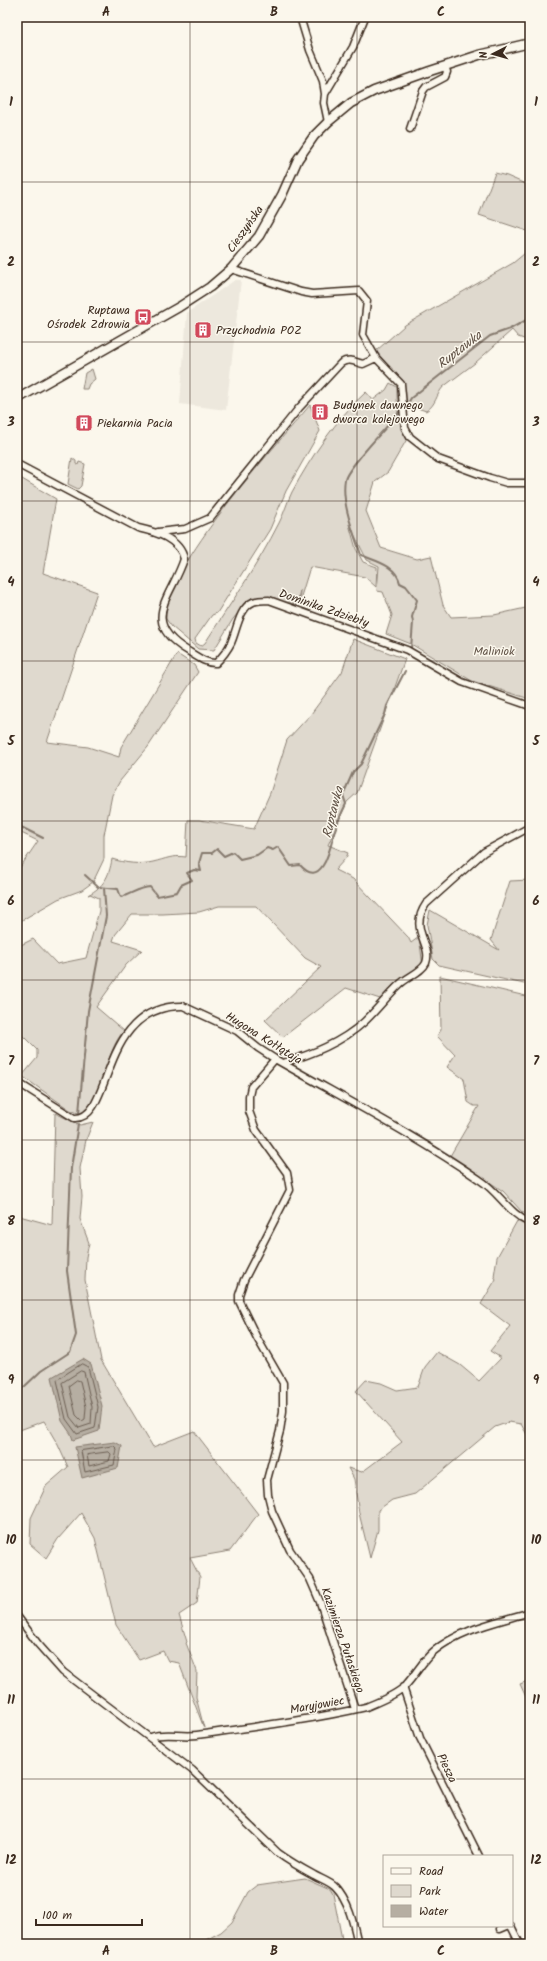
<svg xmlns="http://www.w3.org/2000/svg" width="547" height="1961" viewBox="0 0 547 1961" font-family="Kalam,sans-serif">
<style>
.built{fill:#ede8dd}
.green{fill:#dfd9ce;stroke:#8d8276}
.water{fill:#b6aea2;stroke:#85796d}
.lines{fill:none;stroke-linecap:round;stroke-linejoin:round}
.shore{stroke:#6c5f53;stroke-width:1}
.stream{stroke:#85796d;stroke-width:2}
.minor-casing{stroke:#3b2a1e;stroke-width:9}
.secondary-casing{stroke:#3b2a1e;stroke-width:11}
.minor{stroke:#fbf7ec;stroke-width:6}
.secondary{stroke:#fbf7ec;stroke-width:8}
.grid{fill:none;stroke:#3b2a1e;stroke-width:1;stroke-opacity:0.55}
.labels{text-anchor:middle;stroke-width:3;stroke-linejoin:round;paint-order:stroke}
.street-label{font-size:12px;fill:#3b2a1e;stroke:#fbf7ec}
.poi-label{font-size:12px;fill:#3b2a1e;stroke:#fbf7ec;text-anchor:start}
.park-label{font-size:12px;fill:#64564a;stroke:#fbf7ec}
.water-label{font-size:13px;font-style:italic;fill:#605246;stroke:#fbf7ec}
.neatline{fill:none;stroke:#3b2a1e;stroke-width:1.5}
.grid-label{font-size:13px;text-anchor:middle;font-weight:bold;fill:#3b2a1e}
</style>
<rect width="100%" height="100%" fill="#fbf7ec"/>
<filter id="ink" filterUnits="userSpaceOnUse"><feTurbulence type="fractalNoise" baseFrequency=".025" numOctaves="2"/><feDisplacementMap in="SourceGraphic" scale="8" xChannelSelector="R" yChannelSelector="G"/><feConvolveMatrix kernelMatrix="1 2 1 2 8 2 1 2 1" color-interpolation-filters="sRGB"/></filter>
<g filter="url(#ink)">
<path class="built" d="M 235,280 L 241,280 L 226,410 L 180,404 L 187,313 Z"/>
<path class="green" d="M 495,173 L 507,176 L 530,186 L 530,232 L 479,215 Z
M 530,249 L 530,341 L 518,337 L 512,330 L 475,363 L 443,387 C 436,395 436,405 426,411 L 406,404 L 404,408 L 404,384 L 376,351 L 405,325 L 513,263 Z
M 92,369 L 95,379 L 89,384 L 87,389 L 82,389 L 85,373 Z
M 390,383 L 397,387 C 397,405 397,423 407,439 L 388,472 L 375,482 L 366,511 L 381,548 L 417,559 L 431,556 L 443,605 L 451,617 L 494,615 L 530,607 L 530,699 L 472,681 L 411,644 L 386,634 L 392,615 L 383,592 L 377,591 L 379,566 L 367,560 L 349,524 L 356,549 L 363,562 L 377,567 L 376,587 L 365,577 L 310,567 L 299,603 L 300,590 L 297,604 L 252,597 L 233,619 L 214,650 L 198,649 L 172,627 L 166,619 C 163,568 276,446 310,405 L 320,431 L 286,491 L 270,529 L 217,613 L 212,615 L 195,639 L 196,643 L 201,646 L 205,643 C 230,604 258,565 279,523 C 284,514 287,502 292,492 C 311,457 336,419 366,392 L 373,400 L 386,390 Z
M 72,458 L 76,461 L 76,464 L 78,465 L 79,462 L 85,464 L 81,486 L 78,489 L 68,484 Z
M 17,476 L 56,499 L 43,573 L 97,592 L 47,742 L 88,747 L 119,757 L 121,747 L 177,654 L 194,665 L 198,672 L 148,747 L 120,781 L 112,795 L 104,835 L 104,859 L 93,882 L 82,890 L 58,899 L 17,923 L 17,872 L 38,841 L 17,831 Z
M 353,639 L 405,659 L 357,793 L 347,802 L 328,845 L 348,853 L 346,858 L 335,870 L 353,879 L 408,937 L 411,943 L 419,937 L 423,966 L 393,985 L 380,999 L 346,988 L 283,1037 L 265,1020 L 321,967 L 305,958 L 256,906 L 219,906 L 199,912 L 163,914 L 132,914 L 115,935 L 113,941 L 142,950 L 126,965 L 96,1007 L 124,1031 C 104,1051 104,1104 81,1114 L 70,1110 L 22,1076 L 37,1058 L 37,1050 L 17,1030 L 17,947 L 33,939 L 57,964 L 86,958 L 99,911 L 99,898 L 90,894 L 88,895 C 104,886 109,877 112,859 C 124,863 141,865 153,862 C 166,859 172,855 186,857 L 188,820 L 199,820 L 254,829 L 270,793 L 287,740 L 311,714 L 342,672 Z
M 530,880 L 530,981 L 524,984 L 439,965 L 433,959 L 427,925 L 430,910 L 499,950 L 491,940 L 510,881 Z
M 440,976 L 530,997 L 530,1216 L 522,1212 L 503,1191 L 450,1156 L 479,1106 L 474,1106 L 468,1102 L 464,1079 L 447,1067 L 455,1055 L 437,1036 L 441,1030 Z
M 55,1113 L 80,1125 L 93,1122 L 86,1140 L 80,1168 L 82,1197 L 80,1219 L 89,1243 L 86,1257 L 85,1280 L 101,1360 L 153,1447 L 194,1431 L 258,1514 L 230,1551 L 190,1558 L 200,1577 L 197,1603 L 179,1615 L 187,1642 L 186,1643 L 197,1671 L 196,1697 L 204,1728 L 179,1663 L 168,1661 L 163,1651 L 139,1660 L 116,1625 L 95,1538 L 81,1513 L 58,1539 L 46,1558 L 30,1544 L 31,1518 L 46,1486 L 68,1467 L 58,1445 L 44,1421 L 17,1431 L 17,1213 L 23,1217 L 52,1225 Z
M 517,1221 L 530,1227 L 530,1252 L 526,1266 L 530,1283 L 530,1440 L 521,1424 L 509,1422 L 495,1427 L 415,1494 L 392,1500 L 378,1510 L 378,1530 L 370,1558 L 359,1513 L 354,1479 L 348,1468 L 362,1472 L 402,1442 L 356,1391 L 366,1380 L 381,1383 L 397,1390 L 418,1387 L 425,1367 L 437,1352 L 460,1365 L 479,1381 L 501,1358 L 490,1351 L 510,1326 L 481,1304 L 496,1279 L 494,1276 L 497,1257 Z
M 530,1680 L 530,1706 L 520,1684 Z
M 305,1878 L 330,1889 L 333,1894 L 343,1944 L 198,1944 L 221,1932 L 232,1922 L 248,1892 L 257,1885 Z"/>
<path class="water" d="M 83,1359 L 91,1364 L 102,1406 L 99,1431 L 73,1440 L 71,1434 L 62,1421 L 52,1377 Z
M 115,1442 L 122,1446 L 118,1468 L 82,1478 L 75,1447 Z"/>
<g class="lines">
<path class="shore" d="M 82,1364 L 88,1367 L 98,1407 L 95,1428 L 77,1434 L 66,1419 L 57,1380 Z
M 81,1371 L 84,1372 L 92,1407 L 91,1424 L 79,1428 L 70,1417 L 62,1383 Z
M 77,1380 L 80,1381 L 86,1407 L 85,1419 L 82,1421 L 76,1415 L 69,1386 Z
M 114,1446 L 117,1449 L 114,1465 L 85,1472 L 81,1451 Z
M 109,1452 L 111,1454 L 109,1461 L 89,1466 L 87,1455 Z"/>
<path class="stream" d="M 407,405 L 411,398 L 490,336 L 510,329 L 530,318
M 400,410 L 397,415 C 387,427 347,468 345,480 C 341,502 354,534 361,555 C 375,561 396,565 400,583 L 406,586 L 417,600 L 412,617 L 413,622 L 411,649
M 17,825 L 43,838
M 85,875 L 98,887 L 118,889 L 121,897 C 132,894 138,888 150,887 L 157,896 L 177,892 L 181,885 L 192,880 L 187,873 L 194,870 L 201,871 L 199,863 L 202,853 L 212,853 L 217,849 L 224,856 L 233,852 L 240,859 L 257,855 L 267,848 L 273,850 L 278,847 L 291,866 L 300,865 C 323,891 331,844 335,830 C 338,821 342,812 346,804 L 343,795 L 353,772 L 361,764 L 385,714 L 387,706 L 405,671
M 79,1113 L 88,1011 L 106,916 L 104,888
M 17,1390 L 24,1387 L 41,1371 L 70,1352 L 76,1335 L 67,1271 L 71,1168 L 78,1124"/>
<g class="minor-casing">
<path id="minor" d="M 300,17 L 310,50 L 323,81 L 325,94
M 328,122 L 324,103 L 325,94 L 353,47 L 365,17
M 410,129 L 423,91 L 426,87 L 445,77 L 447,72 L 445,66
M 231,269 L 301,292 L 312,294 L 359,291 L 367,301 L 363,335 L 376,358 L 401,384 L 405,428 L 410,437 L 438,459 L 490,478 L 507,483 L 530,483
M 17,464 L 138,528 C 156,532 180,539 184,559 C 172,597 138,621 188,651 C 196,656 206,664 216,663 C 222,657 227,651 231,643 C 237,630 239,608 253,602 C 258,600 264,600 269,600 L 407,650 L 462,682 L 530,706
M 158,532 L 185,529 L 210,518 L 299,408 L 341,363 C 349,358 355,362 363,364 L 376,358
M 275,1059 L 251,1087 L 249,1096 L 249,1111 L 256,1130 L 287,1173 L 290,1190 L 244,1280 L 239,1295 L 239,1301 L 257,1338 L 283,1383 L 283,1411 L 280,1431 L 267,1480 L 268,1495 L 272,1511 L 290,1550 L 310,1579 L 320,1602 L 355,1709
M 283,1063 C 312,1054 341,1043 364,1022 C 377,1010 387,996 400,984 C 407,977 422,972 426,963 C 433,944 408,930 426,904 L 484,852 L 530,827
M 17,1082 L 74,1118 C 114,1121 98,1005 183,1006 L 237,1031 L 258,1048 L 275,1059 C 343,1098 415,1135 480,1180 C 499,1192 509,1214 530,1223
M 17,1616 L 38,1644 L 63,1672 L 192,1770 L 278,1853 C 289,1861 301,1868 314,1875 C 321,1879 330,1882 335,1887 C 349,1901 354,1926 358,1944
M 403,1687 L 420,1738 L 479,1856
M 151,1737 C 164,1732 182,1737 197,1735 C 253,1727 310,1720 366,1707 C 378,1702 394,1696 404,1687 C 415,1676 422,1661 434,1651 C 460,1629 498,1622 530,1612
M 511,1926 L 520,1944
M 500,1929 L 507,1926"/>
</g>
<g class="secondary-casing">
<path id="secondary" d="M 17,399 L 179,307 L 210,287 L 231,269 L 259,236 L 282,195 L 298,159 L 314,136 L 328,122 L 351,103 L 374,91 L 430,71 L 479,55 L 530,43"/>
</g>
<use href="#minor" class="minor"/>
<use href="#secondary" class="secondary"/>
</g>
</g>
<path class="grid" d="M 190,17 L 190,1944M 357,17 L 357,1944M 17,182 L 530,182M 17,342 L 530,342M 17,501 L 530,501M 17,661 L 530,661M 17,821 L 530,821M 17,980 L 530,980M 17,1140 L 530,1140M 17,1300 L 530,1300M 17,1460 L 530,1460M 17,1620 L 530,1620M 17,1779 L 530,1779"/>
<defs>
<g id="bus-square" transform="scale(0.9)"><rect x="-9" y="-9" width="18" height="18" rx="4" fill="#d1495b" stroke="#fbf7ec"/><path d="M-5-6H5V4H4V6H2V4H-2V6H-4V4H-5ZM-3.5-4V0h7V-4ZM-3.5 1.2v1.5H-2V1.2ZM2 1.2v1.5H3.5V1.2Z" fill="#fff"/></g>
<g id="building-square" transform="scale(0.9)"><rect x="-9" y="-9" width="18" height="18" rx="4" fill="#d1495b" stroke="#fbf7ec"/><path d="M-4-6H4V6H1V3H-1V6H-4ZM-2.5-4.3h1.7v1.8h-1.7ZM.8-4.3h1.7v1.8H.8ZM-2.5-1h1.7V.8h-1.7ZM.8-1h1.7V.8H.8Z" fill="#fff"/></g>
</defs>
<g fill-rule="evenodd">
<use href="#bus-square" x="143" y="317"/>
<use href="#building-square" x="203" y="330"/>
<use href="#building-square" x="320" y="412"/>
<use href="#building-square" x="84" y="423"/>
</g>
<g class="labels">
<g class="street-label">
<text transform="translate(245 229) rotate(-55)" y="4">Cieszyńska</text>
<text transform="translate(324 608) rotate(19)" y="4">Dominika Zdziebły</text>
<text transform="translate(264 1038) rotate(32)" y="4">Hugona Kołłątaja</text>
<text transform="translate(343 1640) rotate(71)" y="4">Kazimierza Pułaskiego</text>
<text transform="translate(317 1705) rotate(-10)" y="4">Maryjowiec</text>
<text transform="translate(447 1768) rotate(64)" y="4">Piesza</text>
</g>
<g class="poi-label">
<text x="130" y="314" text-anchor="end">Ruptawa<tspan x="130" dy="14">Ośrodek Zdrowia</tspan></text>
<text x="216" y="334">Przychodnia POZ</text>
<text x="333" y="409">Budynek dawnego<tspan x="333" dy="14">dworca kolejowego</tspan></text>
<text x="97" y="427">Piekarnia Pacia</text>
</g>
<g class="park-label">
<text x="494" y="655">Maliniok</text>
</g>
<g class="water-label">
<text transform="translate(459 349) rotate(-38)" y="5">Ruptawka</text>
<text transform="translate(332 812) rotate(-76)" y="5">Ruptawka</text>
</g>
</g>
<rect width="547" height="1961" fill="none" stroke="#fbf7ec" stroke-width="44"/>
<rect x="383" y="1855" width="130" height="72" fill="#fbf7ec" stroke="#aea59a"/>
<rect x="391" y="1868" width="20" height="6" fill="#fbf7ec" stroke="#aea59a"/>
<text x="419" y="1875" font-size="12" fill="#3b2a1e">Road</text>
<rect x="391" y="1885" width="20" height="12" fill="#dfd9ce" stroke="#aea59a"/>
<text x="419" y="1895" font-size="12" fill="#3b2a1e">Park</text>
<rect x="391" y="1905" width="20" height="12" fill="#b6aea2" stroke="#aea59a"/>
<text x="419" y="1915" font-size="12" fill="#3b2a1e">Water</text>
<g transform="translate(493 54) rotate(264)" stroke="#fbf7ec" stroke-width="3" paint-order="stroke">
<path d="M0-3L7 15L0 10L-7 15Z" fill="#3b2a1e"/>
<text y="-6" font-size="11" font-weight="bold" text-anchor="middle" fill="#3b2a1e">N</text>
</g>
<path d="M36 1919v6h106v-6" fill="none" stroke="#3b2a1e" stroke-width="2"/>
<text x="42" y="1919" font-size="12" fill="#3b2a1e" stroke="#fbf7ec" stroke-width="3" paint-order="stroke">100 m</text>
<rect x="22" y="22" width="503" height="1917" class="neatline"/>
<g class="grid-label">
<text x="106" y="16">A</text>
<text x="274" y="16">B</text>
<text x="441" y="16">C</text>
<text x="11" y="106">1</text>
<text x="536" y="106">1</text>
<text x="11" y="266">2</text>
<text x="536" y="266">2</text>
<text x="11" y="426">3</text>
<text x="536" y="426">3</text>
<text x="11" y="586">4</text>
<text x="536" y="586">4</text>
<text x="11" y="745">5</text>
<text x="536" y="745">5</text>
<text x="11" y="905">6</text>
<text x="536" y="905">6</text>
<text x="11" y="1065">7</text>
<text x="536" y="1065">7</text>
<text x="11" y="1225">8</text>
<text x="536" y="1225">8</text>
<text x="11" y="1384">9</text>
<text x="536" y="1384">9</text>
<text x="11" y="1544">10</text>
<text x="536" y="1544">10</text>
<text x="11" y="1704">11</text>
<text x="536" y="1704">11</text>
<text x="11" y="1864">12</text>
<text x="536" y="1864">12</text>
<text x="106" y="1955">A</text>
<text x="274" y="1955">B</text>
<text x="441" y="1955">C</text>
</g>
</svg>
